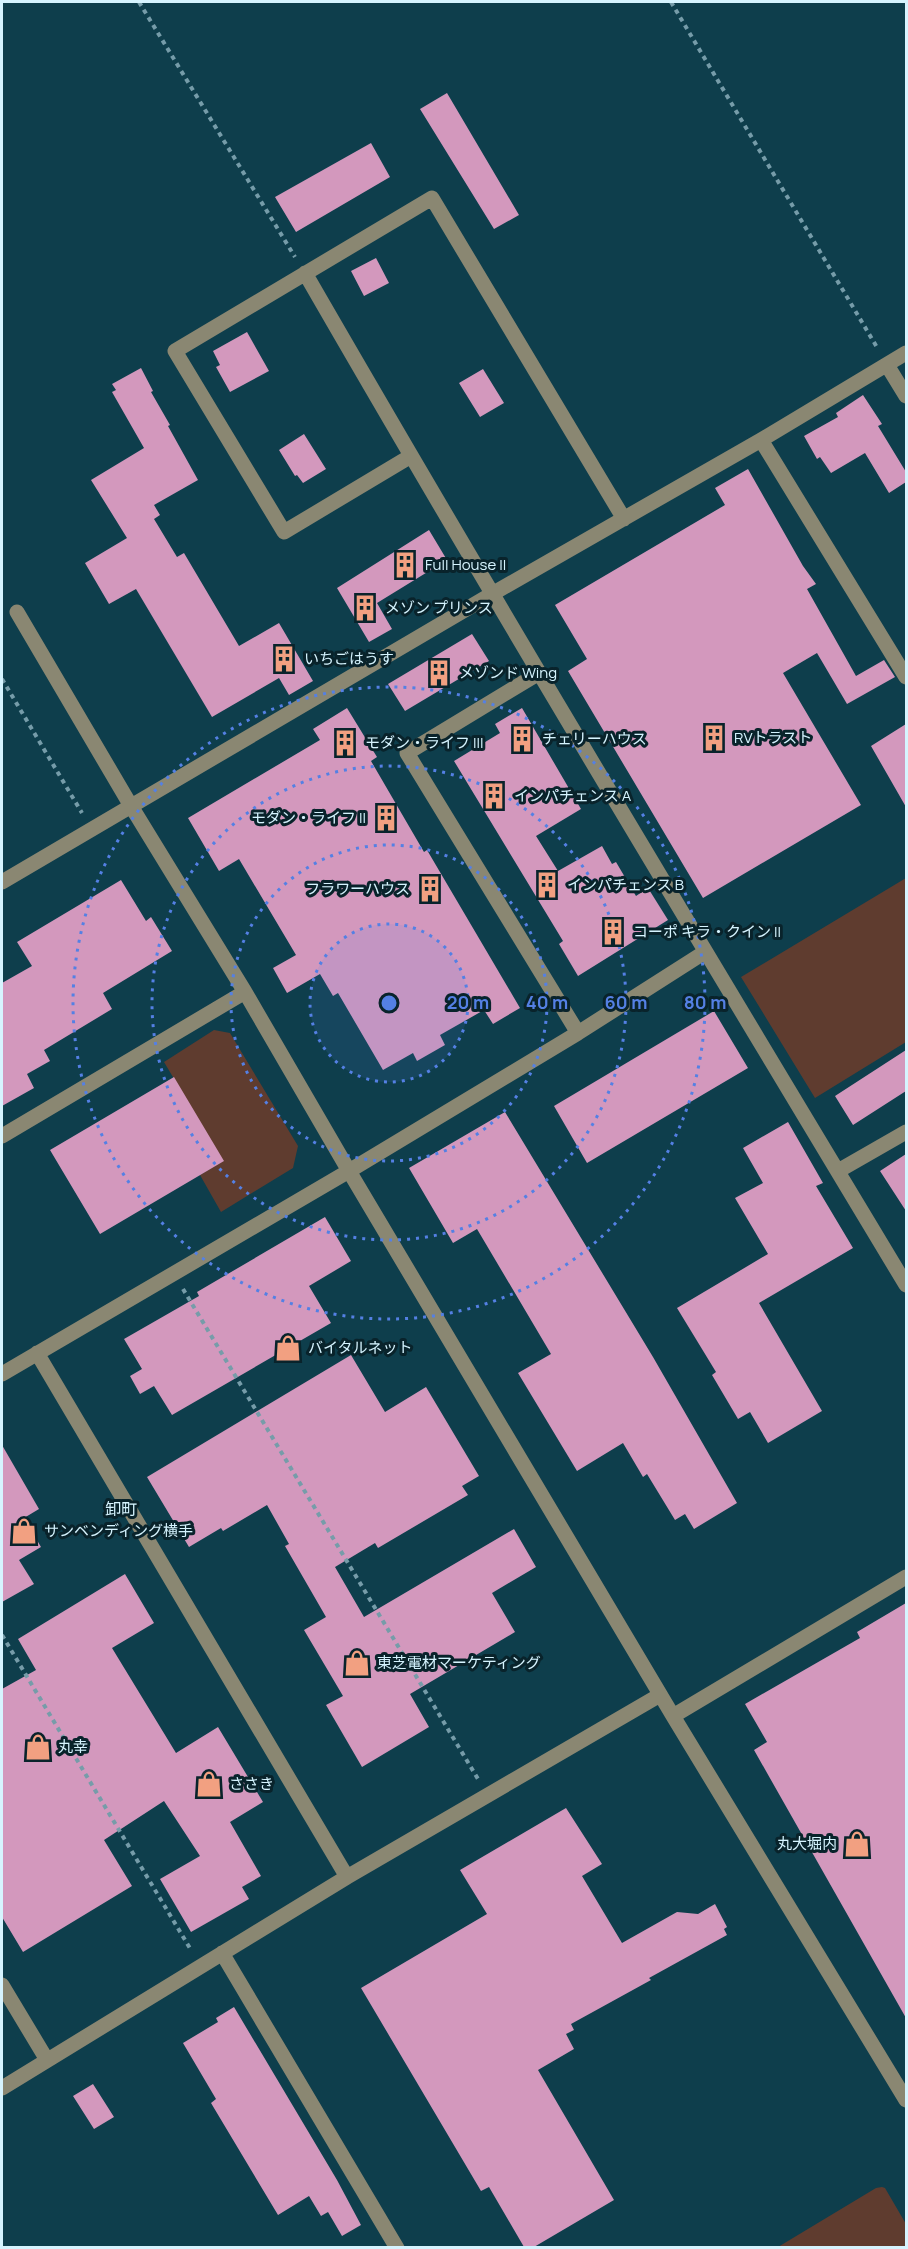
<svg xmlns="http://www.w3.org/2000/svg" width="908" height="2249" viewBox="0 0 908 2249" font-family="Manrope,'Noto Sans JP',sans-serif">
<style>
.green{fill:#5f3c2f}
.building{fill:#d398bd}
.lines{fill:none;stroke-linecap:round;stroke-linejoin:round}
.path{stroke:#769ca9;stroke-width:4;stroke-dasharray:4.5 4.5;stroke-linecap:butt}
.minor{stroke:#8a8772;stroke-width:15}
.ring{fill:none;stroke:#5480e4;stroke-width:3;stroke-dasharray:3 6}
.labels{text-anchor:middle;stroke-width:6;stroke-linejoin:round;paint-order:stroke}
.poi-label{font-size:15px;fill:#d6f4ff;stroke:#09232b;text-anchor:start}
.neighbourhood-label{font-size:16px;fill:#d6f4ff;stroke:#09232b}
.centre{fill:#5480e4;stroke:#09232b;stroke-width:3}
.ring-label{font-size:18px;text-anchor:middle;font-weight:bold;fill:#5480e4;stroke:#09232b;stroke-width:6;stroke-linejoin:round;paint-order:stroke}
</style>
<rect width="100%" height="100%" fill="#0e3e4c"/>
<path class="green" d="M 906,878 L 906,1042 L 815,1098 L 741,977 Z
M 214,1030 L 230,1033 L 298,1146 L 293,1168 L 221,1212 L 200,1175 L 223,1161 L 164,1062 Z
M 882,2187 L 885,2188 L 906,2224 L 906,2247 L 778,2247 L 876,2188 Z"/>
<path class="building" d="M 447,93 L 519,215 L 494,229 L 420,109 Z
M 371,143 L 390,177 L 296,232 L 275,197 Z
M 376,258 L 389,283 L 364,296 L 351,271 Z
M 247,332 L 269,371 L 230,392 L 216,367 L 220,365 L 213,351 Z
M 141,368 L 153,391 L 151,392 L 170,425 L 168,426 L 198,480 L 154,505 L 160,515 L 154,519 L 177,557 L 184,553 L 239,646 L 279,623 L 313,681 L 289,695 L 279,678 L 212,717 L 136,589 L 109,604 L 85,563 L 127,538 L 91,480 L 144,448 L 112,392 L 116,390 L 112,384 Z
M 483,369 L 504,403 L 480,417 L 459,383 Z
M 863,395 L 882,424 L 878,426 L 906,472 L 906,482 L 889,493 L 865,453 L 831,473 L 820,457 L 817,459 L 804,436 L 838,417 L 836,413 Z
M 304,434 L 326,469 L 303,483 L 297,475 L 295,476 L 279,450 Z
M 748,469 L 803,566 L 816,584 L 807,589 L 856,676 L 884,660 L 895,677 L 847,704 L 817,653 L 783,673 L 861,805 L 703,898 L 568,671 L 587,659 L 555,605 L 725,505 L 715,488 Z
M 429,530 L 447,560 L 377,603 L 392,629 L 369,642 L 337,588 Z
M 472,634 L 489,661 L 405,711 L 388,684 Z
M 347,708 L 377,757 L 371,761 L 424,852 L 427,850 L 520,1008 L 493,1024 L 484,1010 L 440,1035 L 445,1045 L 417,1061 L 413,1053 L 383,1070 L 338,993 L 333,996 L 320,974 L 287,993 L 273,968 L 296,955 L 239,859 L 219,871 L 188,818 L 320,740 L 313,729 Z
M 522,708 L 581,809 L 536,836 L 558,871 L 602,846 L 612,864 L 616,862 L 636,896 L 648,888 L 668,920 L 578,976 L 559,944 L 563,941 L 454,761 L 500,733 L 495,724 Z
M 906,724 L 906,807 L 871,746 Z
M 121,880 L 146,921 L 151,917 L 172,951 L 103,993 L 112,1009 L 44,1050 L 50,1061 L 27,1074 L 34,1088 L 2,1106 L 2,983 L 32,966 L 17,942 Z
M 714,1011 L 748,1068 L 587,1163 L 554,1106 Z
M 906,1050 L 906,1091 L 853,1125 L 835,1096 Z
M 174,1077 L 224,1161 L 100,1234 L 50,1150 Z
M 505,1112 L 653,1357 L 737,1503 L 694,1529 L 685,1514 L 675,1520 L 647,1474 L 643,1477 L 623,1443 L 577,1471 L 518,1373 L 551,1354 L 477,1229 L 453,1243 L 409,1168 Z
M 788,1122 L 823,1183 L 816,1186 L 853,1248 L 759,1303 L 822,1411 L 768,1443 L 750,1412 L 738,1419 L 712,1375 L 716,1372 L 677,1308 L 768,1254 L 735,1198 L 763,1183 L 743,1148 Z
M 906,1154 L 906,1211 L 880,1171 Z
M 325,1217 L 351,1261 L 309,1286 L 331,1323 L 172,1415 L 154,1386 L 140,1394 L 130,1376 L 142,1369 L 124,1339 L 199,1296 L 197,1292 Z
M 351,1355 L 385,1412 L 426,1387 L 479,1476 L 462,1486 L 468,1495 L 378,1548 L 375,1543 L 335,1567 L 364,1617 L 514,1529 L 536,1567 L 492,1593 L 515,1632 L 410,1694 L 429,1727 L 362,1767 L 326,1705 L 343,1696 L 304,1630 L 326,1617 L 285,1546 L 289,1544 L 267,1505 L 223,1531 L 221,1528 L 189,1547 L 147,1477 Z
M 2,1445 L 39,1509 L 24,1518 L 41,1547 L 19,1560 L 34,1584 L 2,1602 Z
M 125,1574 L 154,1623 L 112,1648 L 176,1753 L 218,1727 L 263,1802 L 230,1822 L 261,1876 L 242,1887 L 249,1899 L 191,1932 L 160,1879 L 200,1856 L 164,1801 L 104,1840 L 132,1886 L 23,1952 L 2,1917 L 2,1689 L 36,1670 L 18,1639 Z
M 906,1603 L 906,2018 L 754,1750 L 767,1742 L 745,1704 L 860,1638 L 857,1632 Z
M 566,1808 L 602,1864 L 582,1876 L 622,1943 L 677,1912 L 698,1914 L 715,1904 L 727,1927 L 724,1929 L 727,1935 L 649,1978 L 651,1980 L 571,2024 L 574,2030 L 566,2034 L 574,2049 L 538,2070 L 614,2200 L 534,2247 L 524,2247 L 489,2187 L 481,2191 L 361,1988 L 487,1914 L 460,1870 Z
M 234,2007 L 337,2180 L 361,2225 L 342,2236 L 328,2212 L 321,2216 L 309,2196 L 278,2215 L 211,2103 L 216,2099 L 183,2043 L 218,2022 L 216,2018 Z
M 93,2084 L 114,2117 L 94,2129 L 73,2096 Z"/>
<g class="lines">
<path class="path" d="M 139,2 L 295,257
M 671,2 L 878,349
M 2,679 L 82,813
M 183,1289 L 478,1779
M 2,1635 L 191,1950"/>
<path class="minor" d="M 305,273 C 501,613 704,949 906,1285
M 887,365 L 906,396
M 761,440 L 906,677
M 411,456 L 284,532 L 175,351 L 432,198 L 624,519
M 17,612 L 131,806 L 245,992 L 349,1171 L 673,1716 L 906,2100
M 539,673 L 407,753 L 578,1033
M 2,882 L 492,594 L 761,440 L 906,353
M 2,1136 L 245,992
M 838,1171 L 906,1132
M 37,1353 L 347,1877
M 2,1374 L 349,1171 L 578,1033 L 705,952
M 673,1716 L 906,1577
M 222,1953 L 397,2248
M 2,1985 L 47,2060
M 2,2088 L 347,1877 L 660,1695"/>
</g>
<circle cx="389" cy="1003" r="79" fill="#5480e4" fill-opacity=".12"/>
<g class="ring">
<circle cx="389" cy="1003" r="79"/>
<circle cx="389" cy="1003" r="158"/>
<circle cx="389" cy="1003" r="237"/>
<circle cx="389" cy="1003" r="316"/>
</g>
<defs>
<g id="building-bare" transform="scale(2.07)"><path d="M-4-6H4V6H1V3H-1V6H-4ZM-2.5-4.3h1.7v1.8h-1.7ZM.8-4.3h1.7v1.8H.8ZM-2.5-1h1.7V.8h-1.7ZM.8-1h1.7V.8H.8Z" fill="#f2a081" stroke="#09232b" stroke-width="2.5" paint-order="stroke"/></g>
<g id="shop-bare" transform="scale(2.07)"><path d="M-5-2.5h2.3a2.7 3.5 0 0 1 5.4 0H5L5.5 6h-11ZM-1.5-2.5h3a1.5 2.3 0 0 0-3 0Z" fill="#f2a081" stroke="#09232b" stroke-width="2.5" paint-order="stroke"/></g>
</defs>
<g fill-rule="evenodd">
<use href="#building-bare" x="405" y="565"/>
<use href="#building-bare" x="365" y="608"/>
<use href="#building-bare" x="284" y="659"/>
<use href="#building-bare" x="439" y="673"/>
<use href="#building-bare" x="714" y="738"/>
<use href="#building-bare" x="522" y="739"/>
<use href="#building-bare" x="345" y="743"/>
<use href="#building-bare" x="494" y="796"/>
<use href="#building-bare" x="386" y="818"/>
<use href="#building-bare" x="547" y="885"/>
<use href="#building-bare" x="430" y="889"/>
<use href="#building-bare" x="613" y="932"/>
<use href="#shop-bare" x="288" y="1348"/>
<use href="#shop-bare" x="24" y="1531"/>
<use href="#shop-bare" x="357" y="1663"/>
<use href="#shop-bare" x="38" y="1747"/>
<use href="#shop-bare" x="209" y="1784"/>
<use href="#shop-bare" x="857" y="1844"/>
</g>
<g class="labels">
<g class="poi-label">
<text x="425" y="570">Full House II</text>
<text x="385" y="613">メゾン プリンス</text>
<text x="304" y="664">いちごはうす</text>
<text x="459" y="678">メゾンド Wing</text>
<text x="734" y="743">RVトラスト</text>
<text x="542" y="744">チェリーハウス</text>
<text x="365" y="748">モダン・ライフ III</text>
<text x="514" y="801">インパチェンス A</text>
<text x="366" y="823" text-anchor="end">モダン・ライフ II</text>
<text x="567" y="890">インパチェンス B</text>
<text x="410" y="894" text-anchor="end">フラワーハウス</text>
<text x="633" y="937">コーポ キラ・クイン II</text>
<text x="308" y="1353">バイタルネット</text>
<text x="44" y="1536">サンベンディング横手</text>
<text x="377" y="1668">東芝電材マーケティング</text>
<text x="58" y="1752">丸幸</text>
<text x="229" y="1789">ささき</text>
<text x="837" y="1849" text-anchor="end">丸大堀内</text>
</g>
<g class="neighbourhood-label">
<text x="121" y="1515">卸町</text>
</g>
</g>
<circle cx="389" cy="1003" r="9" class="centre"/>
<g class="ring-label">
<text x="468" y="1009">20 m</text>
<text x="547" y="1009">40 m</text>
<text x="626" y="1009">60 m</text>
<text x="705" y="1009">80 m</text>
</g>
<rect width="908" height="2249" fill="none" stroke="#d6f4ff" stroke-width="6"/>
</svg>
